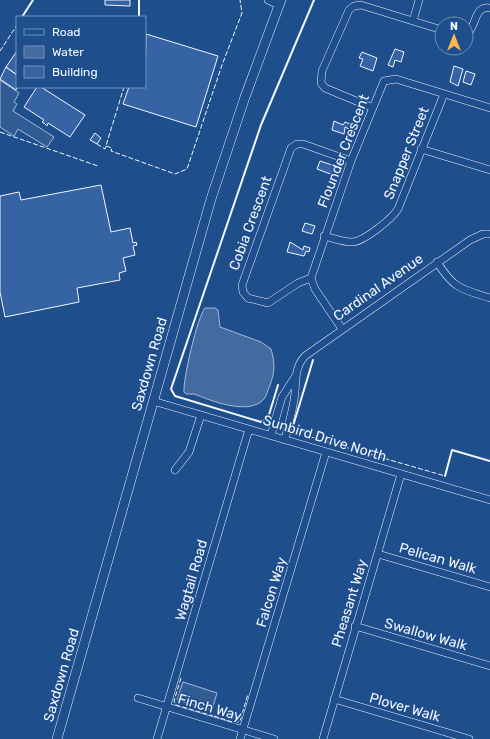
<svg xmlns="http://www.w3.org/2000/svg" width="490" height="739" viewBox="0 0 490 739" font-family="Rubik,sans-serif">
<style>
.built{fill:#305b95;stroke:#a8bbd7}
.water{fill:#446ba0;stroke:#a8bbd7}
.building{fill:#3563a3;stroke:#f2f6ff}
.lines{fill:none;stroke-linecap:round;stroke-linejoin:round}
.street-casing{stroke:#f2f6ff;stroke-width:8}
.secondary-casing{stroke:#f2f6ff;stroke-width:10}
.street{stroke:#1f4e8c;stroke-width:7}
.secondary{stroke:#1f4e8c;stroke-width:9}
.fence{stroke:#f2f6ff;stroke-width:1;stroke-dasharray:5 2;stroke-linecap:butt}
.wall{stroke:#f2f6ff;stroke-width:2}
.labels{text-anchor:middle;stroke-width:3;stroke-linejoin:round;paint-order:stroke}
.street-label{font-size:14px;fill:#f2f6ff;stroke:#1f4e8c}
</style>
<rect width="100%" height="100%" fill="#1f4e8c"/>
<path class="built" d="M 0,80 L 19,93 L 14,102 L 17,104 L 13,111 L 54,137 L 47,147 L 18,129 L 14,136 L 0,127 Z
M 183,682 L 217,693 L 212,710 L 177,700 Z"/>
<path class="water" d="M 205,308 L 215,308 L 218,310 L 220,327 L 261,342 L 271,349 C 275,362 275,372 270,385 C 268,389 267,395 264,399 C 249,416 212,401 194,394 L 186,394 L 184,392 C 183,379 197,318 205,308 Z"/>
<path class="building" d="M 105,0 L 130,0 L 130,6 L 105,5 Z
M 146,34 L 218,56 L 196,127 L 123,104 L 129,87 L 145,87 Z
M 395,49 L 404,52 L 401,62 L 395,60 L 393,67 L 388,65 Z
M 17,51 L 17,75 L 6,67 Z
M 362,52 L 377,58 L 373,71 L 360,66 L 363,59 L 359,58 Z
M 454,66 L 463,69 L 458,86 L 450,82 Z
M 6,67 L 17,75 L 18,87 L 16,90 L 0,79 Z
M 466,71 L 475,74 L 471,85 L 463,82 Z
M 37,87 L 41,87 L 85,115 L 70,137 L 48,123 L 47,126 L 45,124 L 42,122 L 44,120 L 24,107 Z
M 334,121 L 343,125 L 345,122 L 353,125 L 351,130 L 345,127 L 344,134 L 332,130 Z
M 95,133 L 101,138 L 97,144 L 90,140 Z
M 320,161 L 335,166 L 333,175 L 317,169 Z
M 101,185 L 111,232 L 130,228 L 133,243 L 136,242 L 137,245 L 133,246 L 135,255 L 123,258 L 126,271 L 119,273 L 120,280 L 77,288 L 79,302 L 5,317 L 0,292 L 0,196 L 19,192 L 21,200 Z
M 305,223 L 315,226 L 312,234 L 302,231 Z
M 290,242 L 303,250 L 304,246 L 310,248 L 309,252 L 306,251 L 304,256 L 287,252 Z"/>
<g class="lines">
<g class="street-casing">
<path id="street" d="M 268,0 L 279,5
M 413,21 L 419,0
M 466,35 C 477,28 473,5 490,8
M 373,108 L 325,88 L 321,83 L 322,71 L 349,10 L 354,6 L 361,5 L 442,30
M 421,149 L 490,170
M 324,236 C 333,238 343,242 352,242 C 363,242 392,219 398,209 L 444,94
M 437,262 C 454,289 461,289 490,298
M 311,278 L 298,283 L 268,303 L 248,298 L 243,292 L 242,285 L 291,148 L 297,144 L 303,144 L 351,161
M 342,329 L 315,289 L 311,278 L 351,161 L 384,81 L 396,79 L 490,108
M 153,401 L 490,500
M 271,435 L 282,397 L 295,377
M 285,440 C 288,426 292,413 294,400 C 297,384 293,369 305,356 L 470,240 L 483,234 L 490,234
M 175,470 L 189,452 L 201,415
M 378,554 L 490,587
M 355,626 L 490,666
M 138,698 L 274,739
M 334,699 L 469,739
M 157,739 L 249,429
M 240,739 L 326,452
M 323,739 L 401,474"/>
</g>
<g class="secondary-casing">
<path id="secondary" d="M 57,739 L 211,199 L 245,97 L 281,0"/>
</g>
<use href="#street" class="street"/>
<use href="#secondary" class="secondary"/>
<path class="fence" d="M 0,51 L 17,25
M 0,132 L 98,166
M 97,144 L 105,149 L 124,87
M 106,146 L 112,148 L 111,151 L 175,174 L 187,169 L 222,65 L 242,13 L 240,0
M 297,433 L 445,476
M 181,678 L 174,701 L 176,705 L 213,716
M 214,716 L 235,723 L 240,721 L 248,694"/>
<path class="wall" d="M 22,17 L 33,0
M 139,17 L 139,0
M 278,385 L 268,418 L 261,422 L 175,396 L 171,389 L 261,125 L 314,0
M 297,433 L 293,426 L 313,360
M 445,476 L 452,450 L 490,461"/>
</g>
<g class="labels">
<g class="street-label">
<text transform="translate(343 151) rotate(-69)" y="5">Flounder Crescent</text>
<text transform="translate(406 153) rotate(-68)" y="5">Snapper Street</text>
<text transform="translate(250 223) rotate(-70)" y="5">Cobia Crescent</text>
<text transform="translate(378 287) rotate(-35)" y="5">Cardinal Avenue</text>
<text transform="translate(149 364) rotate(-74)" y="5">Saxdown Road</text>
<text transform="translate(325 438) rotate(17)" y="5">Sunbird Drive North</text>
<text transform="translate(438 558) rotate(16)" y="5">Pelican Walk</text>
<text transform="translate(191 580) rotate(-74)" y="5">Wagtail Road</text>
<text transform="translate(271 592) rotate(-73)" y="5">Falcon Way</text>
<text transform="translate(349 603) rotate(-73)" y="5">Pheasant Way</text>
<text transform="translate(426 634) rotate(16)" y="5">Swallow Walk</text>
<text transform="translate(61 675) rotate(-74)" y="5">Saxdown Road</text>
<text transform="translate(210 707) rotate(16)" y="5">Finch Way</text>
<text transform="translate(405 707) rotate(16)" y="5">Plover Walk</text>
</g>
</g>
<rect x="16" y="16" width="130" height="72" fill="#1f4e8c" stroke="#7391ba"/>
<rect x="24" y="29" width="20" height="6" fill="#1f4e8c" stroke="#7391ba"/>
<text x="52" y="36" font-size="12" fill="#f2f6ff">Road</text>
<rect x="24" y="46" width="20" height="12" fill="#446ba0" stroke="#7391ba"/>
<text x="52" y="56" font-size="12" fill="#f2f6ff">Water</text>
<rect x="24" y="66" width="20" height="12" fill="#3563a3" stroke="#7391ba"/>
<text x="52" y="76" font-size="12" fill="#f2f6ff">Building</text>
<g transform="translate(454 36)"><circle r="19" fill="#1f4e8c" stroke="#7391ba"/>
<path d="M0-3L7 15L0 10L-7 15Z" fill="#ffb74d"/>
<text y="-6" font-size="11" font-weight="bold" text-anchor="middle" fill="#f2f6ff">N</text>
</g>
</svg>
